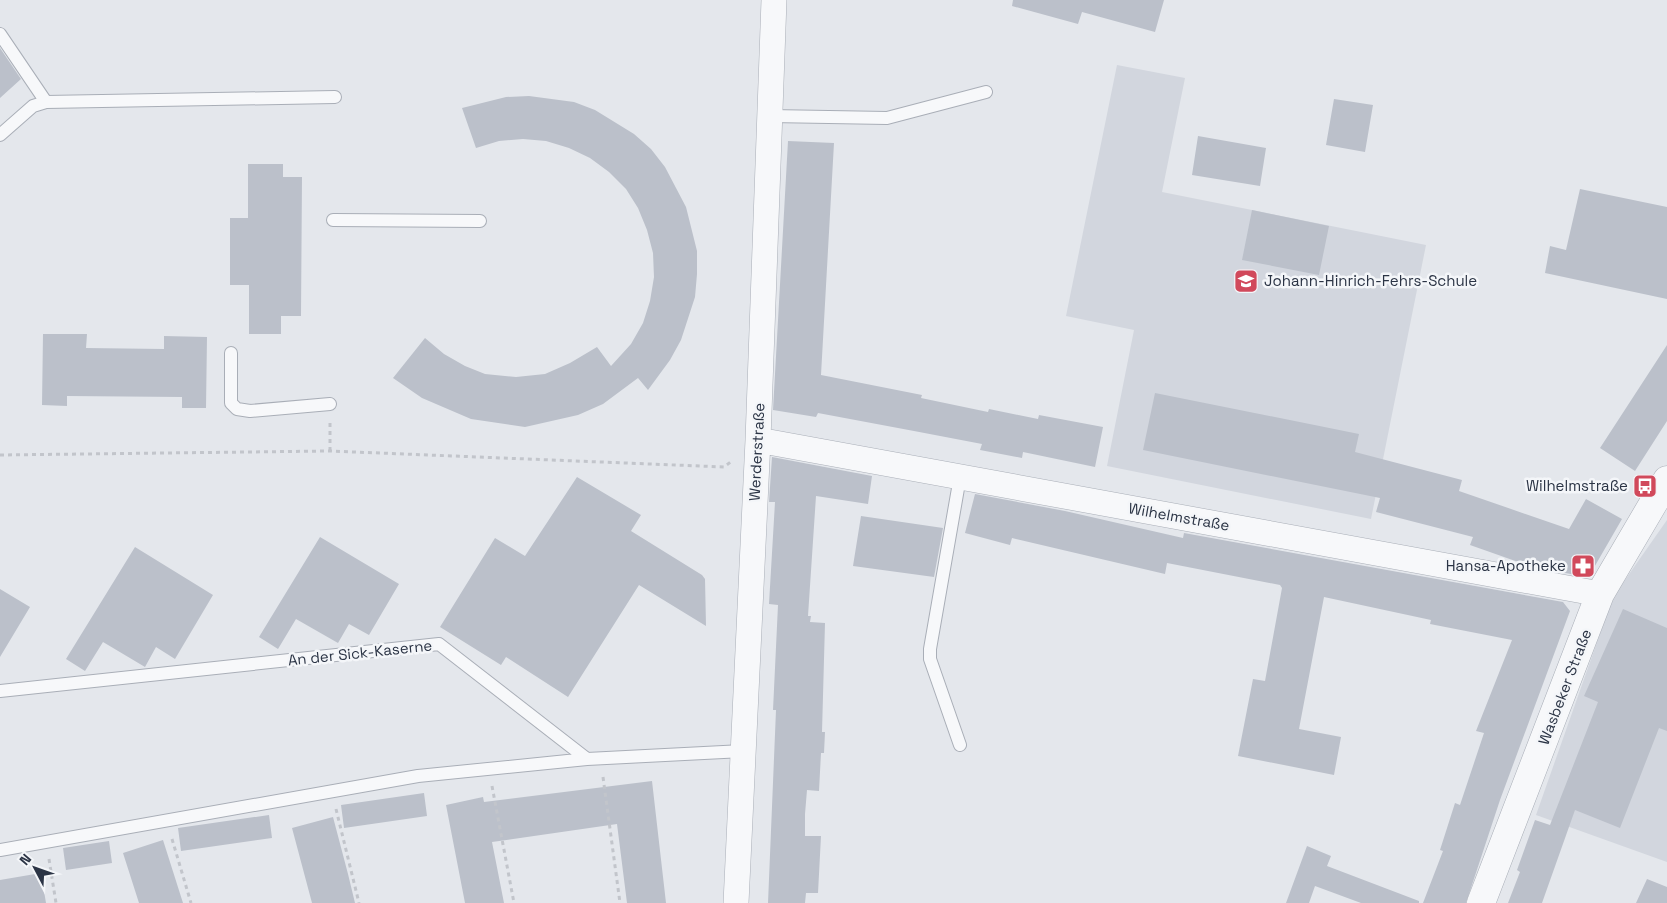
<svg xmlns="http://www.w3.org/2000/svg" width="1667" height="903" viewBox="0 0 1667 903" font-family="'Space Grotesk',sans-serif">
<style>
.built{fill:#d2d6de}
.building{fill:#bbc0ca}
.lines{fill:none;stroke-linecap:round;stroke-linejoin:round}
.service-casing{stroke:#a9aeb7;stroke-width:14}
.minor-casing{stroke:#a9aeb7;stroke-width:26}
.tertiary-casing{stroke:#a9aeb7;stroke-width:29}
.path{stroke:#c2c5cb;stroke-width:3;stroke-dasharray:4 4;stroke-linecap:butt}
.service{stroke:#f7f8fa;stroke-width:12}
.minor{stroke:#f7f8fa;stroke-width:25}
.tertiary{stroke:#f7f8fa;stroke-width:28}
.labels{text-anchor:middle;stroke-width:5;stroke-linejoin:round;paint-order:stroke}
.poi-label{font-size:15px;fill:#2b3445;stroke:#f4f6f9;text-anchor:end}
.street-label{font-size:15px;fill:#2b3445;stroke:#f4f6f9}
</style>
<rect width="100%" height="100%" fill="#e4e7ec"/>
<path class="built" d="M 1117,65 L 1185,78 L 1162,192 L 1426,245 L 1371,519 L 1107,466 L 1134,330 L 1066,316 Z
M 1667,520 L 1667,862 L 1536,815 L 1613,597 Z"/>
<path class="building" d="M 1013,0 L 1164,0 L 1155,32 L 1082,12 L 1078,24 L 1012,6 Z
M 0,48 L 21,79 L 0,98 Z
M 529,96 L 574,102 L 595,110 L 634,134 L 651,149 L 665,167 L 686,207 L 697,251 L 697,274 L 695,297 L 681,340 L 670,360 L 648,390 L 638,378 L 603,404 L 578,415 L 525,427 L 471,419 L 422,398 L 393,378 L 425,338 L 444,354 L 465,366 L 485,374 L 516,377 L 545,374 L 570,363 L 597,347 L 611,366 L 631,344 L 643,323 L 650,301 L 654,277 L 653,253 L 647,230 L 638,208 L 626,189 L 609,172 L 590,158 L 569,148 L 546,141 L 523,139 L 499,141 L 476,148 L 462,108 L 506,97 Z
M 1334,99 L 1373,105 L 1365,152 L 1326,145 Z
M 1198,136 L 1266,148 L 1260,186 L 1192,175 Z
M 788,141 L 834,143 L 821,375 L 922,395 L 921,398 L 988,412 L 989,409 L 1038,419 L 1039,415 L 1103,427 L 1095,467 L 1023,452 L 1022,458 L 980,450 L 982,444 L 914,431 L 818,413 L 816,417 L 773,410 Z
M 248,164 L 283,164 L 283,177 L 302,177 L 301,316 L 281,316 L 281,334 L 249,334 L 249,285 L 230,285 L 230,218 L 248,218 Z
M 1580,189 L 1667,207 L 1667,299 L 1545,273 L 1550,246 L 1566,250 Z
M 1252,210 L 1329,226 L 1319,275 L 1242,260 Z
M 43,334 L 87,334 L 86,348 L 164,349 L 164,336 L 207,337 L 206,408 L 182,408 L 182,397 L 67,396 L 67,406 L 42,405 Z
M 1667,345 L 1667,421 L 1635,471 L 1600,448 Z
M 1155,393 L 1359,434 L 1355,452 L 1462,480 L 1459,491 L 1569,529 L 1586,499 L 1622,519 L 1592,571 L 1582,576 L 1532,567 L 1470,545 L 1473,537 L 1376,512 L 1380,498 L 1143,450 Z
M 772,457 L 872,476 L 868,504 L 816,496 L 808,616 L 811,616 L 810,622 L 825,623 L 822,732 L 825,732 L 824,753 L 821,753 L 819,791 L 807,790 L 805,814 L 805,836 L 821,836 L 818,893 L 806,893 L 805,903 L 768,903 L 776,710 L 773,710 L 778,605 L 769,604 L 775,502 L 769,502 Z
M 577,477 L 641,515 L 631,531 L 702,575 L 705,579 L 706,626 L 639,585 L 568,697 L 506,657 L 501,665 L 440,627 L 495,538 L 525,556 Z
M 975,494 L 1065,511 L 1183,538 L 1184,533 L 1563,602 L 1570,611 L 1500,800 L 1466,903 L 1423,903 L 1443,851 L 1440,850 L 1455,803 L 1460,805 L 1484,733 L 1476,731 L 1512,640 L 1430,624 L 1431,620 L 1324,597 L 1299,729 L 1341,737 L 1334,775 L 1238,756 L 1253,679 L 1265,681 L 1282,588 L 1280,585 L 1167,563 L 1165,574 L 1012,538 L 1010,545 L 965,533 Z
M 861,516 L 943,528 L 934,577 L 853,566 Z
M 320,537 L 399,584 L 369,635 L 349,624 L 338,643 L 296,619 L 278,649 L 259,637 Z
M 135,547 L 213,595 L 175,659 L 156,647 L 145,667 L 103,642 L 85,671 L 66,659 Z
M 0,589 L 30,607 L 0,657 Z
M 1623,609 L 1667,628 L 1667,731 L 1659,728 L 1620,828 L 1575,810 L 1542,903 L 1508,903 L 1520,872 L 1517,870 L 1535,820 L 1550,825 L 1598,702 L 1584,696 Z
M 652,781 L 666,903 L 627,903 L 617,824 L 492,842 L 504,903 L 465,903 L 446,805 L 483,797 L 484,802 Z
M 424,793 L 427,816 L 344,828 L 341,805 Z
M 269,815 L 272,838 L 181,851 L 178,828 Z
M 333,817 L 348,874 L 355,903 L 312,903 L 292,828 Z
M 163,840 L 183,903 L 139,903 L 123,853 Z
M 109,841 L 112,863 L 66,870 L 63,848 Z
M 1307,846 L 1331,856 L 1327,866 L 1419,901 L 1419,903 L 1361,903 L 1315,886 L 1309,903 L 1286,903 Z
M 41,873 L 46,903 L 0,903 L 0,880 Z
M 1647,879 L 1667,887 L 1667,903 L 1636,903 Z"/>
<g class="lines">
<g class="service-casing">
<path id="service" d="M 0,34 L 46,102
M 770,116 L 887,118 L 986,92
M 0,135 L 33,106 L 46,102 L 335,97
M 333,220 L 480,221
M 231,353 L 231,403 L 237,409 L 250,411 L 330,404
M 0,691 L 439,644 L 587,759 L 743,751
M 960,745 L 930,659 L 930,649 L 960,477
M 0,850 L 418,776 L 587,759"/>
</g>
<g class="minor-casing">
<path id="minor" d="M 758,440 L 1600,594
M 736,903 L 758,440 L 774,0"/>
</g>
<g class="tertiary-casing">
<path id="tertiary" d="M 1481,903 L 1600,594 L 1667,480"/>
</g>
<path class="path" d="M 330,451 L 330,422
M 0,455 L 330,451 L 724,467 L 732,461
M 603,777 L 620,903
M 492,786 L 514,903
M 336,809 L 359,903
M 172,839 L 191,903
M 49,859 L 56,903"/>
<use href="#service" class="service"/>
<use href="#minor" class="minor"/>
<use href="#tertiary" class="tertiary"/>
</g>
<defs>
<g id="school-square" transform="scale(1.25)"><rect x="-9" y="-9" width="18" height="18" rx="4" fill="#d1495b" stroke="#f4f6f9"/><path d="M0-5L7-2L0 1L-7-2ZM-4 1L0 2.5L4 1V4Q0 6-4 4Z" fill="#fff"/></g>
<g id="bus-square" transform="scale(1.25)"><rect x="-9" y="-9" width="18" height="18" rx="4" fill="#d1495b" stroke="#f4f6f9"/><path d="M-5-6H5V4H4V6H2V4H-2V6H-4V4H-5ZM-3.5-4V0h7V-4ZM-3.5 1.2v1.5H-2V1.2ZM2 1.2v1.5H3.5V1.2Z" fill="#fff"/></g>
<g id="pharmacy-square" transform="scale(1.25)"><rect x="-9" y="-9" width="18" height="18" rx="4" fill="#d1495b" stroke="#f4f6f9"/><path d="M-2-6h4v4h4v4h-4v4h-4v-4h-4v-4h4Z" fill="#fff"/></g>
</defs>
<g fill-rule="evenodd">
<use href="#school-square" x="1246" y="281"/>
<use href="#bus-square" x="1645" y="486"/>
<use href="#pharmacy-square" x="1583" y="566"/>
</g>
<g class="labels">
<g class="poi-label">
<text x="1264" y="286" text-anchor="start">Johann-Hinrich-Fehrs-Schule</text>
<text x="1628" y="491">Wilhelmstraße</text>
<text x="1566" y="571">Hansa-Apotheke</text>
</g>
<g class="street-label">
<text transform="translate(757 452) rotate(-87)" y="5">Werderstraße</text>
<text transform="translate(1179 517) rotate(10)" y="5">Wilhelmstraße</text>
<text transform="translate(360 653) rotate(-6)" y="5">An der Sick-Kaserne</text>
<text transform="translate(1565 687) rotate(-69)" y="5">Wasbeker Straße</text>
</g>
</g>
<g transform="translate(35 868) rotate(311)" stroke="#f4f6f9" stroke-width="4" paint-order="stroke">
<path d="M0-4L9 19L0 12L-9 19Z" fill="#2b3445"/>
<text y="-8" font-size="14" font-weight="bold" text-anchor="middle" fill="#2b3445">N</text>
</g>
</svg>
